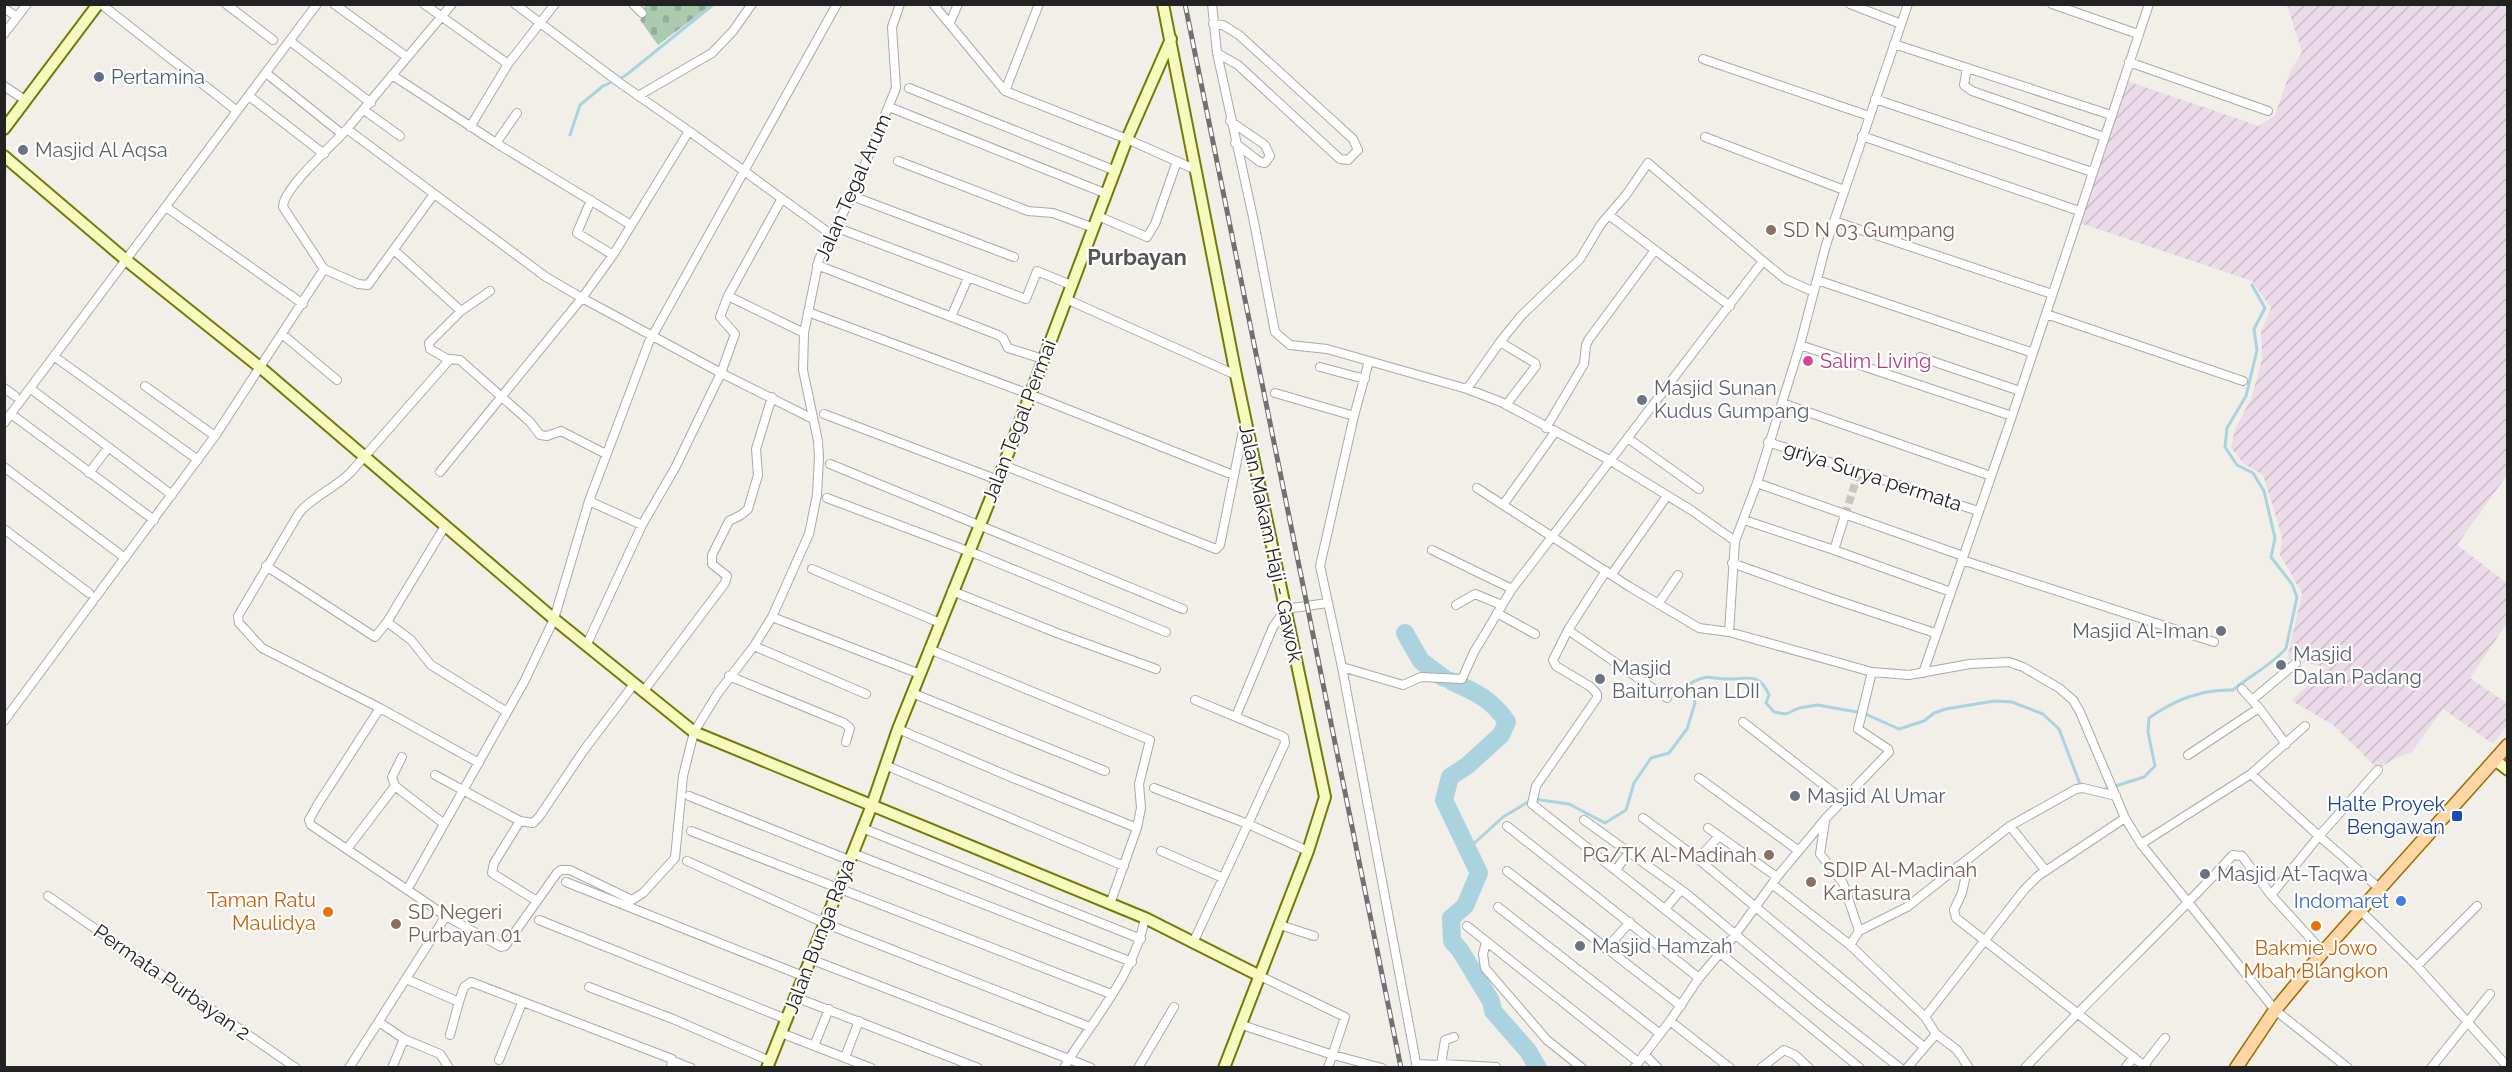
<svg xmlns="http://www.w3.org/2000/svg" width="2512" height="1072" viewBox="0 0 2512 1072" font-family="Raleway,sans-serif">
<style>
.industrial{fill:url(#industrial-furrows)}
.cemetery{fill:url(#cemetery-stones)}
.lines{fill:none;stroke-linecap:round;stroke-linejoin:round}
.stream{stroke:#aad3df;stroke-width:3}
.river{stroke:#aad3df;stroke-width:18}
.street-tunnel{stroke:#c8c6c1;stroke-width:8;stroke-dasharray:8 4;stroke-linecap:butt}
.street-casing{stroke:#a9a9a9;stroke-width:10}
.secondary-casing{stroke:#707d05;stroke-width:14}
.primary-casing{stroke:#a06b00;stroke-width:15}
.street{stroke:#fff;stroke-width:8}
.secondary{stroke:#f7fabf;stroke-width:10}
.primary{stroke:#fcd6a4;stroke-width:12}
.rail-casing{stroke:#707070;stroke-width:5}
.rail{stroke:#fff;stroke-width:3;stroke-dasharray:9;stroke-linecap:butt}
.service-dot{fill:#5c6f8a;stroke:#fff;stroke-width:2}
.worship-dot{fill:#6b7280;stroke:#fff;stroke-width:2}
.education-dot{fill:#8d6e63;stroke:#fff;stroke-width:2}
.hotel-dot{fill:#d1479c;stroke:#fff;stroke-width:2}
.transit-dot{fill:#1a4fb4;stroke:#fff;stroke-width:2}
.shop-dot{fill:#3f7fe0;stroke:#fff;stroke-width:2}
.food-dot{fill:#e8710a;stroke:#fff;stroke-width:2}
.labels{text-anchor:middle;stroke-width:4.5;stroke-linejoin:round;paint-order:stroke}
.service-label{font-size:20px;fill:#4e5e75;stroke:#fff;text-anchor:start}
.worship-label{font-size:20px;fill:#5b616d;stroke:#fff;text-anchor:start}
.street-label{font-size:20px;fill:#222;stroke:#fff}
.education-label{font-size:20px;fill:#785e54;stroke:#fff;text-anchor:start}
.hotel-label{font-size:20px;fill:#b23c85;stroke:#fff;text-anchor:start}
.transit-label{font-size:20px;fill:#164399;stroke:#fff;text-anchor:end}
.food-label{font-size:20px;fill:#c56008;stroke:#fff;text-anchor:end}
.shop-label{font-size:20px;fill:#366cbe;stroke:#fff;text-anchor:end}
.quarter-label{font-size:22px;font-weight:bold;fill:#555;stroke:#fff}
</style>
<defs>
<pattern id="industrial-furrows" width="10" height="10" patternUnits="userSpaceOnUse" patternTransform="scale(1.5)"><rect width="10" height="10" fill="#ebdbe8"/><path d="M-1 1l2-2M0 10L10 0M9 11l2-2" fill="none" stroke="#c9bcc7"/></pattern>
<pattern id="cemetery-stones" width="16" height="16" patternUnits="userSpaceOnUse" patternTransform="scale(1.5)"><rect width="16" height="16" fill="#aacbaf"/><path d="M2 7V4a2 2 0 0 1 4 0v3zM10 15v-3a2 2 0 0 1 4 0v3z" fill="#92ae96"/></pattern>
</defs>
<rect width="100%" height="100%" fill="#f2efe9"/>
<path class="industrial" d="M 2287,5 L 2507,5 L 2507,475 L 2457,545 L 2507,583 L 2507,623 L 2470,678 L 2507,703 L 2507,726 L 2493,744 L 2443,709 L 2412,752 L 2392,760 L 2378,769 L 2333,725 L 2292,701 L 2326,667 L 2287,659 L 2302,593 L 2280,555 L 2282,536 L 2263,475 L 2243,463 L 2231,448 L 2235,429 L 2251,399 L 2262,360 L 2261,331 L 2271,308 L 2252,281 L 2077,222 L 2124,80 L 2259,126 L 2275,115 L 2290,72 L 2302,52 Z"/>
<path class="cemetery" d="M 647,5 L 711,5 L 658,45 L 640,20 L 645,14 L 642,9 Z"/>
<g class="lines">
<path class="stream" d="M 570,135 L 580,105 L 603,86 L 625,76 L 714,4
M 2103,790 L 2144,777 L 2155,766 L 2148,732 L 2149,718 C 2174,700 2202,689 2233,690 C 2248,677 2276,662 2286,648 L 2297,597 L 2292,584 L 2271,557 L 2275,538 L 2264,491 L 2253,473 L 2237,465 L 2225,447 L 2227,428 L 2246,396 L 2257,350 L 2254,329 L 2265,308 L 2252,285
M 1469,848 L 1503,817 L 1533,799 L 1569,804 L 1605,823 L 1626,810 L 1634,783 L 1651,758 L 1669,753 L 1687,729 L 1695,703 L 1691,683 C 1709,673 1710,679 1728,679 C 1748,679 1759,672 1769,695 L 1766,703 L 1774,712 L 1786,714 L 1799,708 L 1817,705 L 1863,713 L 1899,729 L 1924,721 L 1934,713 L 1946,709 L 1994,701 L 2012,702 L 2043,714 L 2059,729 L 2080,784 L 2083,785"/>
<path class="river" d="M 1405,633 L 1421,661 L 1444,678
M 1451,681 C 1475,692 1492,699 1507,722 L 1501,735 L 1468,765 L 1450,777 L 1444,800 L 1479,873 L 1465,906 L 1451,918 L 1452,941 L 1460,950 L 1491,1001 L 1493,1011 L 1528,1051 L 1538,1068"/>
<path class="street-tunnel" d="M 1845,515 L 1859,471"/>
<g class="street-casing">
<path id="street" d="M 101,4 L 237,111
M 226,4 L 273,40
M 334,4 L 407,57
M 424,4 L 508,64
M 452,4 L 347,129 L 546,277 L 582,298 L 613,255 L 689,131 L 620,83 L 515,4
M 633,4 L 642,13
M 933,4 L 1005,91 L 1127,139 L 1194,169
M 1212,4 L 1217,53 L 1254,222 L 1275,332 L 1290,345 L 1327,349 L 1467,389 L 1501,402 L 1611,461 L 1691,510 L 1735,541
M 1850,4 L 1901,24
M 2052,4 L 2138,34
M 4,8 L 17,17
M 950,23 L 958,4
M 1213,24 L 1223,25 L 1239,35 L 1353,139 L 1358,150 L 1348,160 L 1340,159 L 1238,65 L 1217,53
M 4,34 L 27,4
M 290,41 L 371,103
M 1894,44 L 2111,115
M 1703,59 L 1869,116
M 2129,62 L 2268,111
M 1967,68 L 1964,85 L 1972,91 L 2104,137
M 266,73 L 342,134
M 392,75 L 496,143 L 631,225
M 4,86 L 25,100
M 909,88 L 1116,171
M 1005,91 L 1039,4
M 249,96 L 324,154
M 638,96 L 712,53 L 733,31 L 752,4
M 1875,99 L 2092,172
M 889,107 L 1107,194
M 364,110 L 400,136
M 1230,121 L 1265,145 L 1270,156 L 1265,163 L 1260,162 L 1235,143
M 470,127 L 508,64 L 555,4
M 347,129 C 333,145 283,188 283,207 L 324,269 L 358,284 L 368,285 L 434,194
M 689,131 L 832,235
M 1862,136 L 2079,211
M 1705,137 L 1844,190
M 496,143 L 517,113
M 898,161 L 1028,211 L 1053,213 L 1094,228
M 852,196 L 1014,257
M 591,200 L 577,233 L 613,255
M 781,200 L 728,296 L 804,333
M 166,207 L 303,304
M 1609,215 L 1655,250
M 1098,216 L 1147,237 L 1155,224 L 1177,161
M 1834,221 L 2052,294
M 835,227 L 1026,299 L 1037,271 L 1071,285
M 394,250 L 461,311
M 817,265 L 998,335 L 1003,338 L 1008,348 L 1043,359
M 1817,280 L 2033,353
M 1066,299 L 1236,375
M 808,312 L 1029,394 L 1228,473
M 2046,314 L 2243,381
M 951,317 L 968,278
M 282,334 L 337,380
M 1500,342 L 1535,363 L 1536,366 L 1506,405
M 1800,345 L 2012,416
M 55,357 L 198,460
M 1920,357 L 2020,391
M 449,360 L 430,349 L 429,343 L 461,311 L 490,291
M 1369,361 L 1354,416 L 1320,566 L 1342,667 L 1417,1068
M 1320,367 L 1365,379
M 145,386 L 215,436
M 4,388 L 15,396
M 31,389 L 172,495
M 1467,389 L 1500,342 L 1521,316 L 1580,259 L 1601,224 L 1626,195 L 1648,163 L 1763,261
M 1275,393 L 1354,416
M 1782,403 L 1991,476
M 11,414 L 154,520
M 824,414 L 998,480
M 4,423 L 317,4
M 1546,428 L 1584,364 L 1586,345 L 1589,339 L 1655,250 L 1730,306
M 1555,432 L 1503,505 L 1630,587 L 1699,628 L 1729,632 L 1872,672 L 1909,675 L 1970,664 L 2009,662 L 2023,667 L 2059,688 L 2073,700 L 2080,712 L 2125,818 L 2141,844 L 2275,1010 L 2348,1068
M 1629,439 L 1699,489
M 1768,442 L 1978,511
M 606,454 L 561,431 L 547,436 L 540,435 L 530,422 L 460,360 L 450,359 L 350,473 C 334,489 313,496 299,513 L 238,616 L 239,623 L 262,648 L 380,708 L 318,804 L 309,820 L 311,825 L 446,916 L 501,947 L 505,946 L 557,873 L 561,870 L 570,870 L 632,900 L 643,893 L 675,858 L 683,776 L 694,732 L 718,693 L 754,646 L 772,617 L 809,534 L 817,495 L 819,457 L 818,441 L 803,370 L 804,333 L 819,259 L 852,196 L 896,88 L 892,27 L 900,4
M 830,464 L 1183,609
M 1003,465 L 1216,549 L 1220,545 L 1244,426
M 4,467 L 125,558
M 440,472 L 582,298 L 721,373 L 735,334 L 720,317 L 728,296
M 89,473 L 108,448
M 1757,483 L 1963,556
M 1477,488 L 1503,505
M 827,498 L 981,556 L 1166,632
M 589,501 L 642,525
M 1744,520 L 1834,550 L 1845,515
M 4,529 L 89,593
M 1432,550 L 1512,589
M 1834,550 L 1951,592
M 1962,560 L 2214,642
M 1732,563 L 1827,597 L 1935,633
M 266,566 L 375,637 L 387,622 L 445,526
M 812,569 L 940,623
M 1606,571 L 1568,630 L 1553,660 L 1556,666 L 1591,687 L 1597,694 L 1597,698 L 1536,786 L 1532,804 L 1720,953 L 1860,1068
M 1612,574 L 1667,496
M 952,591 L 1057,633 L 1156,669
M 1658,604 L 1678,575
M 1456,605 L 1475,594 L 1502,605
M 1497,613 L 1535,634
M 772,617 L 920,674
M 387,622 L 411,640 L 431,665 L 507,712
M 1568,630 L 1667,698
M 1729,632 L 1735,541 L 1757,483 L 1800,345 L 1826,245 L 1908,4
M 587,644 L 642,525 L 675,468 L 721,373 L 813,419
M 754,646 L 866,694
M 929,649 L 1150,740 L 1139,784 L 1141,808 L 1137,828 L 1110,904
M 1342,667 L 1403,685 L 1421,677 L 1462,679 L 1474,652 L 1512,589 L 1763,261 L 1785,279 L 1814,292
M 1923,673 L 2012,416 L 2149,4
M 729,676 L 844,723 L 850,728 L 846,742
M 2242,689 L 2259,708 L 2286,744
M 643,692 L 725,583 L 727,576 L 712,564 L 712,555 L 729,521 L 741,515 L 748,509 L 758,475 L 756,449 L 772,397
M 912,693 L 1105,771
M 1195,700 L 1284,737 L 1285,743 L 1248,824 L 1308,851
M 2252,700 L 2296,663
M 380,708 L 479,763
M 1236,716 L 1273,627 L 1286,609 L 1327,603
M 4,721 L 215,436 L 324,269
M 1743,722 L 1843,800
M 898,729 L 1013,778 L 1137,828
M 2188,755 L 2259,708
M 885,765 L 1124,866
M 2251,774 L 2319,836 L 2378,770
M 435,775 L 520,821 L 533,823 L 539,817 L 584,750 L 634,684
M 1699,778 L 1799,851
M 395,786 L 443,823
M 1154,788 L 1248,824 L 1193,943
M 689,796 L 849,860
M 1643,818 L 1698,859 L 1924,1047
M 1584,820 L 1687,894 L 1815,1001 L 1900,1068
M 520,821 L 494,863 L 492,873 L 537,901
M 1825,821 L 1820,854 L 1843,883 L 1859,931
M 1507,826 L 1699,978
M 2010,826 L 2046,871
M 862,828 L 1141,939
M 1708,828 L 1777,877
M 691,831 L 1111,994
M 2141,844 L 2251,774 L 2305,726
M 347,849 L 395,786 L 392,777 L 402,757
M 1161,851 L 1223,878
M 852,853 L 1132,962
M 1698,859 L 1719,836
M 687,861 L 824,923 L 1090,1027
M 1958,866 L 1965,879 L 1962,893 L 1954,910 L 1956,918 L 2147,1068
M 1616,870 L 1629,852
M 1507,871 L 1681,1006
M 566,882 L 803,976
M 1772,884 L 1850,945
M 407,890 L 524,682 L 554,619 L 589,501 L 649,342 L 837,4
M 2271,895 L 2319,836 L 2379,888
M 48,896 L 296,1068
M 1498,907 L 1659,1033
M 1665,909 L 1681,890
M 2359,909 L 2417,966 L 2508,1067
M 539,920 L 786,1019
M 1280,925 L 1314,936
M 1467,926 L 1638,1062
M 1486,942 L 1483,954 L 1485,968 L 1547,1040 L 1582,1068
M 1606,949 L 1630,922
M 810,959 L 1069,1059 L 1064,1068
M 2417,966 L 2477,906
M 1260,976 L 1345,1017 L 1328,1068
M 406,979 L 459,1002 L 464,987 L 471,982 L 672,1059 L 671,1068
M 589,987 L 673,1019 L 770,1061
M 795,997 L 978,1068
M 1925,1017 L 1850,945 L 1859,931 L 1907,907 L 2010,826 L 2076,789 L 2083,788 L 2116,796
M 1670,1021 L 1730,1068
M 379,1022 L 404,1039 L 440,1054 L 449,1068
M 1242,1025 L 1333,1055 L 1382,1068
M 781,1033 L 871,1068
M 1936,1034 L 1957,1050 L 1969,1068
M 450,1035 L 459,1002
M 814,1046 L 829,1009
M 1644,1054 L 1658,1068
M 845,1057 L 859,1021
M 499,1060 L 522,1003
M 673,1061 L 691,1068
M 1416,1064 L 1441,1065 L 1445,1040 L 1454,1037
M 1442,1064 L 1496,1067
M 2144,1065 L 2165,1038
M 349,1068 L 446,916
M 392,1068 L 404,1039
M 1091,1068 L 1069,1059 C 1098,1014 1135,971 1145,918
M 1138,1068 L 1174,1007
M 1634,1068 L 1670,1021 L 1699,978 L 1735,935 L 1777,877 L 1826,818 L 1889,752 L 1888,749 L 1858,729 L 1872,672
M 1761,1068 L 1784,1050 L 1795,1055 L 1809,1068
M 1907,1068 L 1936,1034 L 1925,1017 L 2024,890 L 2038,876 L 2125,818
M 2025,1068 C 2093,995 2166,928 2233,855 L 2242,856 L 2271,895 L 2323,952
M 2125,1068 L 2134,1057
M 2431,1068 L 2490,994"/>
</g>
<g class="secondary-casing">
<path id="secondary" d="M 1163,4 L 1236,375 L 1325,797 L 1308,851 L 1224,1068
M 4,129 L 98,4
M 4,156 L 126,260 L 261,368 L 554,619 L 694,732 L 1145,918 L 1260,976
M 2495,760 L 2508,770
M 767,1068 L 872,805 L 898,729 L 998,480 L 1127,139 L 1171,39"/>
</g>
<g class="primary-casing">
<path id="primary" d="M 2236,1068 L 2275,1010 L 2323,952 L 2508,745"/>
</g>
<use href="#street" class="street"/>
<use href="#secondary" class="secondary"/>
<use href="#primary" class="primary"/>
<g class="rail-casing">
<path id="rail" d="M 1185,4 L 1401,1068"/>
</g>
<use href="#rail" class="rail"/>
</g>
<circle class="service-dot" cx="99" cy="77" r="6"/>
<g class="worship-dot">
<circle cx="23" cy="150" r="6"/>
<circle cx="1642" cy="400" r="6"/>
<circle cx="2221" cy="631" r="6"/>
<circle cx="2281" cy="665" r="6"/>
<circle cx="1600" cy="679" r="6"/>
<circle cx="1795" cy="796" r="6"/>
<circle cx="2205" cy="874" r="6"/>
<circle cx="1580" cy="946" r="6"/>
</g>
<g class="education-dot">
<circle cx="1771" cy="230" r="6"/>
<circle cx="1769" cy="855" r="6"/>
<circle cx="1811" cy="882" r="6"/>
<circle cx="396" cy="924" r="6"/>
</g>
<circle class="hotel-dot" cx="1808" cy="361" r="6"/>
<rect class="transit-dot" x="2451" y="810" width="12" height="12" rx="3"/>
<circle class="shop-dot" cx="2401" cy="901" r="6"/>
<g class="food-dot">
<circle cx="328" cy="912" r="6"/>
<circle cx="2316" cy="926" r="6"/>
</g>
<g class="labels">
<g class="service-label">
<text x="111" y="84">Pertamina</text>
</g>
<g class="worship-label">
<text x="35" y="157">Masjid Al Aqsa</text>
<text x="1654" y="395">Masjid Sunan<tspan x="1654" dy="23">Kudus Gumpang</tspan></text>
<text x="2209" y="638" text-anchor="end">Masjid Al-Iman</text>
<text x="2293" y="661">Masjid<tspan x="2293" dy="23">Dalan Padang</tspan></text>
<text x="1612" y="675">Masjid<tspan x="1612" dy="23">Baiturrohan LDII</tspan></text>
<text x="1807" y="803">Masjid Al Umar</text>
<text x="2217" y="881">Masjid At-Taqwa</text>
<text x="1592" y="953">Masjid Hamzah</text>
</g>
<g class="street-label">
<text transform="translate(853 187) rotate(-66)" y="7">Jalan Tegal Arum</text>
<text transform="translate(1019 421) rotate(-69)" y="7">Jalan Tegal Permai</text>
<text transform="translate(1873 476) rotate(18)" y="7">griya Surya permata</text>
<text transform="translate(1271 543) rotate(78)" y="7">Jalan Makam Haji - Gawok</text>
<text transform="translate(819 936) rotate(-69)" y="7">Jalan Bunga Raya</text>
<text transform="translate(172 982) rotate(35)" y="7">Permata Purbayan 2</text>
</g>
<g class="education-label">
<text x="1783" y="237">SD N 03 Gumpang</text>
<text x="1757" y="862" text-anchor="end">PG/TK Al-Madinah</text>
<text x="1823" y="877">SDIP Al-Madinah<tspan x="1823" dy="23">Kartasura</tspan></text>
<text x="408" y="919">SD Negeri<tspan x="408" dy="23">Purbayan 01</tspan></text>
</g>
<g class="hotel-label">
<text x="1820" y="368">Salim Living</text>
</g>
<g class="transit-label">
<text x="2445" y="811">Halte Proyek<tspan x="2445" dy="23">Bengawan</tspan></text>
</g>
<g class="food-label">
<text x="316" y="907">Taman Ratu<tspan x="316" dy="23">Maulidya</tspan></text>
<text x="2316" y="955" text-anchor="middle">Bakmie Jowo<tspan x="2316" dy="23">Mbah Blangkon</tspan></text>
</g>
<g class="shop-label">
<text x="2389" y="908">Indomaret</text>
</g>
<g class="quarter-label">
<text x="1137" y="265">Purbayan</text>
</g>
</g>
<rect width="2512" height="1072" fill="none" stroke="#222222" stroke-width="12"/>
</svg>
